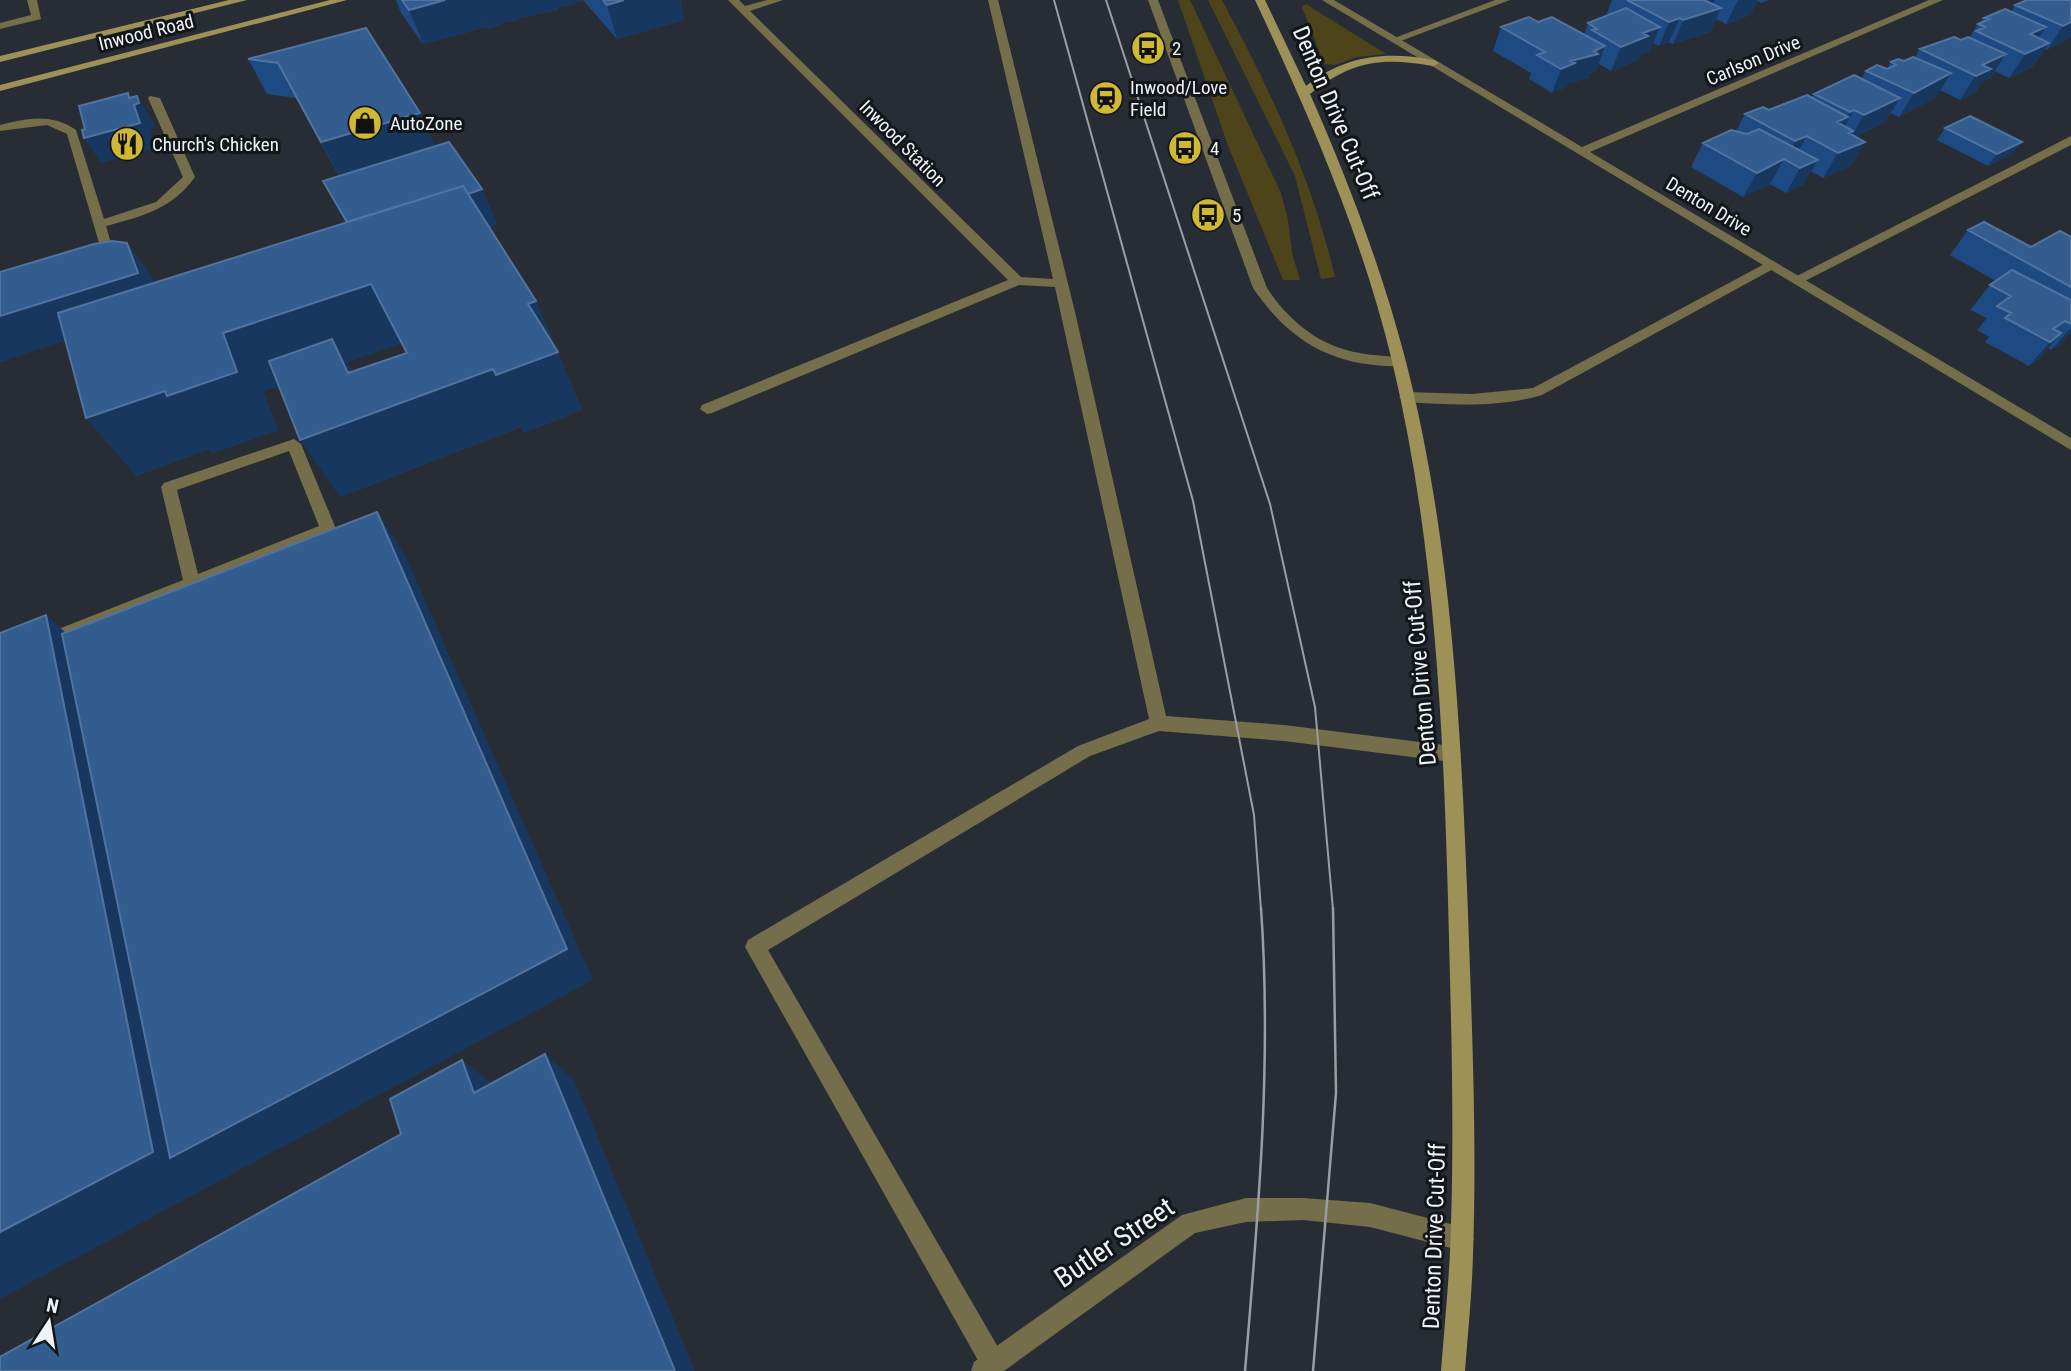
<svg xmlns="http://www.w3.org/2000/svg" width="2071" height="1371" viewBox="0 0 2071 1371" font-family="'Roboto Condensed',sans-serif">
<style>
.green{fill:#4d441a}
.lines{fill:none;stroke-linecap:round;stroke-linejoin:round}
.lane{fill:#746e4a;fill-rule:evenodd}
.street{fill:#746e4a;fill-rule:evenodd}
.secondary{fill:#9d9158;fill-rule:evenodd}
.tram-far1{stroke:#9a9da4;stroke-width:2}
.tram{stroke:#9a9da4;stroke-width:2.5}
.wall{fill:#1d4a83;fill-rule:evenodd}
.shaded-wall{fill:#18375e}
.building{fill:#335c8f;stroke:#5173a0;stroke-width:2}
.labels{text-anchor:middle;stroke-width:6;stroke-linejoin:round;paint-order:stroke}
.far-street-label{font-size:19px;fill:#eff2f7;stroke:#131619}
.far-poi-label{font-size:19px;fill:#eff2f7;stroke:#131619;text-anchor:start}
.street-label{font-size:23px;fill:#eff2f7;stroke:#131619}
.near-street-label{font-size:28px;fill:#eff2f7;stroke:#131619}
</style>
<rect width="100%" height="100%" fill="#282d35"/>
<path class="green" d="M 1178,0 L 1190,0 L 1281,193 L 1288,220 L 1292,253 L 1300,280 L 1283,280 L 1227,143 Z
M 1208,0 L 1222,0 C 1271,92 1311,176 1335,277 L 1321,279 L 1295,176 Z
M 1306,4 L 1386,54 L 1357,57 L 1335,65 L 1324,64 L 1302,7 Z"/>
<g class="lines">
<path class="lane" d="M 27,0 L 37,0 L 41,19 L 0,29 L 0,23 L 31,15 Z
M 728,0 L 739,0 L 745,6 L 767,0 L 783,0 L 750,11 L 1021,277 L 1053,279 L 988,0 L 998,0 L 1075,312 L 1166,716 L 1284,725 L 1452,746 L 1458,749 L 1461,754 L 1458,759 L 1452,762 L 1284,741 L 1159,731 L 1090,756 L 768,950 L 1002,1354 L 1005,1363 L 1002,1371 L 984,1371 L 745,947 L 748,940 L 1078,746 L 1149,719 L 1055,287 L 1019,285 L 712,413 L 707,414 L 700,409 L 702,405 L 1008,280 Z
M 1148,0 L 1158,0 L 1267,288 C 1289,321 1319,346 1360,353 C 1374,356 1390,355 1404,359 L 1404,365 C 1392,368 1378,365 1366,364 C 1315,356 1282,330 1253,288 Z
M 1495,0 L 1510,0 L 1398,42 L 1389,40 Z
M 150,96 L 160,98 L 195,177 C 172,209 143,216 106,226 L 113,250 L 112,253 L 102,253 L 67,134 L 47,125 L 0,131 L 0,125 C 27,118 52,113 76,130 L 104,219 L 156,202 L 183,177 L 148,98 Z
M 2071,136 L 2071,145 L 1801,283 L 1796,284 L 1789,280 Z
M 1770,261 L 1775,262 L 1775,268 L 1542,395 C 1498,408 1451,405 1406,402 L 1399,397 L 1406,392 L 1472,394 L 1533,388 Z
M 294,439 L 301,444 L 336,529 L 334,533 L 0,666 L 0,652 L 183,580 L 161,487 L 164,483 ZM 289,451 L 319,526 L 198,574 L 177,490 Z"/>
<path class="street" d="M 1322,0 L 1334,0 L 1582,147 L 1929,0 L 1943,0 L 1590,152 L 2071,438 L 2071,450 Z
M 1246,1198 L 1303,1198 L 1370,1203 L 1462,1227 L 1470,1231 L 1474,1239 L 1470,1247 L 1462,1251 L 1370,1227 L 1303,1220 L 1246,1222 L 1195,1233 L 1004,1371 L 971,1371 L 974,1362 L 1182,1215 Z"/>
<path class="secondary" d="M 229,0 L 247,0 L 0,62 L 0,56 Z
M 330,0 L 347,0 L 0,91 L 0,85 Z
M 1255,0 L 1265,0 L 1306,86 C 1346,55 1385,51 1434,60 L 1439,63 L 1434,66 C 1381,57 1353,60 1310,94 C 1348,180 1381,267 1405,358 C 1452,539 1461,729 1468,914 C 1472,1027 1477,1141 1473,1254 C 1472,1293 1468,1332 1465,1371 L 1441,1371 C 1444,1331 1448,1292 1450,1252 C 1455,1135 1451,1017 1448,900 C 1443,719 1434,537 1392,361 C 1362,236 1310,117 1255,0 Z"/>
<path class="tram-far1" d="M 1054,0 L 1193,501 L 1254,815 L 1261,910
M 1106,0 L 1270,504 L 1315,707 L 1333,910"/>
<path class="tram" d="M 1245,1371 C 1258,1216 1272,1064 1261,908
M 1313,1371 L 1336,1093 L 1333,908"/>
</g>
<path class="wall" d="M 396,0 L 680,0 L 684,20 L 617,39 L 583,0 L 574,3 L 575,5 L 557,7 L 558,10 L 518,18 L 519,20 L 500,23 L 500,25 L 488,29 L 487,27 L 423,44 L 401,13 Z
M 1612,0 L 1769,0 L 1761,3 L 1757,1 L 1750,15 L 1726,24 L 1716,19 L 1710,32 L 1673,44 L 1669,42 L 1659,46 L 1653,43 L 1650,51 L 1641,54 L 1638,60 L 1611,71 L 1599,64 L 1596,71 L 1591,73 L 1589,78 L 1568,83 L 1566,87 L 1552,93 L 1529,79 L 1531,73 L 1493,51 L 1501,27 L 1538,22 L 1584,35 L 1588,23 L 1606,16 Z
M 2071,0 L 2071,37 L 2047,50 L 2045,49 L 2032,67 L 2009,78 L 1995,71 L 1990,78 L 1982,82 L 1975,93 L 1960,100 L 1940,90 L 1936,97 L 1899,117 L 1890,113 L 1885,122 L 1855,137 L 1865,142 L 1850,166 L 1823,178 L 1811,171 L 1803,185 L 1786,193 L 1770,184 L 1743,197 L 1691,167 L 1703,143 L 1736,131 L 1745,114 L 1769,110 L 1812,98 L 1814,94 L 1861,79 L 1866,71 L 1887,69 L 1891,62 L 1904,61 L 1915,57 L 1920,49 L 1970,37 L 1978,24 L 1981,23 L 1984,18 L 2011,12 L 2015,5 Z
M 366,28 L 435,146 L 482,189 L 497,224 L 489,227 L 536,301 L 582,410 L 524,433 L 521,427 L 340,497 L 279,386 L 263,391 L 278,430 L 212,453 L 209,449 L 136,476 L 65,340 L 0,362 L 127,243 L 153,279 L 154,283 L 346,223 L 323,181 L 339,176 L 296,98 L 267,94 L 248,59 ZM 402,343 L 407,353 L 352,372 L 347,362 Z
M 1945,128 L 2012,154 L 1988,166 L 1937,140 Z
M 1968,230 L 2031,247 L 2071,237 L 2071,332 L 2059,345 L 2051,350 L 2048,348 L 2040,358 L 2029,366 L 1985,342 L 1989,337 L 1977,330 L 1987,318 L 1970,310 L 1990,285 L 1996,281 L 1950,255 Z"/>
<path class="shaded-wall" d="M 445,0 L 477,0 L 487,27 L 423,44 L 409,10 Z
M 477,0 L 583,0 L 574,3 L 575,5 L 557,7 L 558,10 L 518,18 L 519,20 L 500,23 L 500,25 L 488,29 Z
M 624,0 L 680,0 L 684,20 L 617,39 L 607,5 Z
M 1707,0 L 1715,0 L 1710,12 L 1721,8 L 1710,32 L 1673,44 L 1683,20 L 1700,15 Z
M 1738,0 L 1757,0 L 1750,15 L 1726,24 Z
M 1680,18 L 1669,42 L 1659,46 L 1669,22 Z
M 2071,22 L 2071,37 L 2047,50 L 2063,26 Z
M 1660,27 L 1650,51 L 1641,54 L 1638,60 L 1611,71 L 1621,47 L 1643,33 Z
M 2046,27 L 2030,51 L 2030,34 Z
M 2049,43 L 2032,67 L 2009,78 L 2025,54 Z
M 1605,46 L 1596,71 L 1591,73 L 1589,78 L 1568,83 L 1566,87 L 1552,93 L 1561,69 L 1571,61 Z
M 2006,54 L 1990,78 L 1982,82 L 1975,93 L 1960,100 L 1982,65 Z
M 1951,73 L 1936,97 L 1899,117 L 1914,93 Z
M 128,93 L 135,104 L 137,96 L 152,120 L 155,127 L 150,129 L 156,148 L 101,163 L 84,138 L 129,98 Z
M 1900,98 L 1885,122 L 1849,140 L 1864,115 Z
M 1854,110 L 1840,135 L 1834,142 L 1823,147 L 1837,122 L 1847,118 L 1850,112 Z
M 420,113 L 436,148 L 340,177 L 321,142 Z
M 1853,131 L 1841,152 L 1865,142 L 1850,166 L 1823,178 L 1849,133 Z
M 1807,136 L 1793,160 L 1784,160 L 1795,141 Z
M 2022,142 L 2012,154 L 1988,166 L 1997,154 Z
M 1784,159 L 1770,184 L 1743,197 L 1757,173 Z
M 1818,160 L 1803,185 L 1786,193 L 1800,168 Z
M 482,189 L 497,224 L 371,267 L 352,231 Z
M 127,243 L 153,279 L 164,308 L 0,362 L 0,316 Z
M 371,284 L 403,343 L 347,362 L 368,397 L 493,369 L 521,427 L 340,497 L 300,440 L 348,373 L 344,363 L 263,391 L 278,430 L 212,453 L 209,449 L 136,476 L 86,418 L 223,333 Z
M 536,301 L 582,410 L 524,433 L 496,375 L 528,304 Z
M 2071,328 L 2071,332 L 2059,345 L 2051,350 Z
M 2061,333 L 2040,358 L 2029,366 L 2050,342 Z
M 377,512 L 405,555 L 593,980 L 0,1299 L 0,1232 L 46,615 L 105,668 Z
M 545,1054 L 574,1080 L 695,1371 L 675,1371 Z
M 462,1060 L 495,1086 L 474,1093 Z"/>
<path class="building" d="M 402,0 L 445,0 L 409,10 Z
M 603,0 L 624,0 L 607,5 Z
M 1627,0 L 1704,0 L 1721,8 L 1683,20 L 1680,18 L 1669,22 Z
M 2027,0 L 2071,0 L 2071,22 L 2063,26 L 2015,5 Z
M 1626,8 L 1660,27 L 1643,33 L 1648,36 L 1621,47 L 1592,30 L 1597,29 L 1588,23 Z
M 2005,9 L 2046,27 L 2030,34 L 2049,43 L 2025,54 L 1976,31 L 1985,27 L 1978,24 L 1989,19 L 1984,18 Z
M 1529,17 L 1538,22 L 1552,17 L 1605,46 L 1594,51 L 1598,54 L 1571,61 L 1575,63 L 1561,69 L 1537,55 L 1545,52 L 1501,27 Z
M 366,28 L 420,113 L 321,142 L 278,63 L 248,59 Z
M 1954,37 L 1961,40 L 1968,37 L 2006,54 L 1982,65 L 1991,69 L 1976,76 L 1920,49 Z
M 1913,57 L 1951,73 L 1914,93 L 1866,71 L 1877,65 L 1887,69 L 1896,65 L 1891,62 L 1898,59 L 1904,61 Z
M 1854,75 L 1900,98 L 1864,115 L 1854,110 L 1850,112 L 1814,94 Z
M 128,93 L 129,98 L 137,96 L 139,103 L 134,105 L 140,123 L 84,138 L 82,130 L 85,129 L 79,106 Z
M 1807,95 L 1848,117 L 1837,122 L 1853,131 L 1849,133 L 1865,142 L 1838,153 L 1807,136 L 1795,141 L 1745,114 L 1763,107 L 1769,110 Z
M 1970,116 L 2022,142 L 1997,154 L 1945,128 Z
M 1759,129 L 1818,160 L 1800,168 L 1784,159 L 1757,173 L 1703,143 L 1731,130 L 1747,134 Z
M 449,142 L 482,189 L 468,194 L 463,186 L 347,222 L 323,181 Z
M 463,186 L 536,301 L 528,304 L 558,352 L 496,375 L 493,369 L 300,440 L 269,361 L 332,339 L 348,373 L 407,353 L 371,284 L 223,333 L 237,372 L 167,396 L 165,391 L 86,418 L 58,313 Z
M 1984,222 L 2031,247 L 2060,231 L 2071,237 L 2071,287 L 1968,230 Z
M 112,241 L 127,243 L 138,273 L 0,316 L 0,272 L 94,244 Z
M 2012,270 L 2071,300 L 2071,324 L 2065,321 L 2053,329 L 2061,333 L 2050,342 L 2005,318 L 2011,313 L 1997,306 L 2011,296 L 1990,285 Z
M 377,512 L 567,949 L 170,1158 L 62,634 Z
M 46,615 L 153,1152 L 0,1232 L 0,633 Z
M 545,1054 L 675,1371 L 0,1371 L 0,1357 L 401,1134 L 390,1099 L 462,1060 L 474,1093 Z"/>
<defs>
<g id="bus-disc" transform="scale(1.75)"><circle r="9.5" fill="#d0b837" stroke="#131619"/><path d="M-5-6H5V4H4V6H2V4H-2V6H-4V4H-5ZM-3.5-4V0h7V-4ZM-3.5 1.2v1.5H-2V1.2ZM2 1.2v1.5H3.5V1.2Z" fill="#111"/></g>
<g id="station-disc" transform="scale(1.75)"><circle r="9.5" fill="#d0b837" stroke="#131619"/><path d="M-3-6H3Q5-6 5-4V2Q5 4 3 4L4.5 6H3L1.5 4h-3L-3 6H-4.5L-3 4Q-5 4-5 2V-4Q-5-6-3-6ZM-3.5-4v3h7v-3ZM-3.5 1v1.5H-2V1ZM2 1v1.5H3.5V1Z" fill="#111"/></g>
<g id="shop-disc" transform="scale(1.75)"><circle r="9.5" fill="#d0b837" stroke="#131619"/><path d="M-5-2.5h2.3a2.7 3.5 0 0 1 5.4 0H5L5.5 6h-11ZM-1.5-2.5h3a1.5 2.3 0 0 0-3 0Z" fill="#111"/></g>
<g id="restaurant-disc" transform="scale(1.75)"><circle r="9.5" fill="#d0b837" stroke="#131619"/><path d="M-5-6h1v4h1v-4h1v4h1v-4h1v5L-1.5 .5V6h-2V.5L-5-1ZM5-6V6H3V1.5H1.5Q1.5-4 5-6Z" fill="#111"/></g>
</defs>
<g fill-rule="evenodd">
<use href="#bus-disc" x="1148" y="48"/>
<use href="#station-disc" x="1106" y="98"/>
<use href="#shop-disc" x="365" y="123"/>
<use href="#restaurant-disc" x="127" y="144"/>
<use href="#bus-disc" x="1185" y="148"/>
<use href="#bus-disc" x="1208" y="215"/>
</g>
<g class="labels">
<g class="far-street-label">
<text transform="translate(146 32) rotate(-14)" y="7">Inwood Road</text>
<text transform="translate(1753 60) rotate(-23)" y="7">Carlson Drive</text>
<text transform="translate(903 143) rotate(45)" y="7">Inwood Station</text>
<text transform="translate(1709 206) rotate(31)" y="7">Denton Drive</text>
</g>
<g class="far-poi-label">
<text x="1172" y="55">2</text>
<text x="1130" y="94">Inwood/Love<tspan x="1130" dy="22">Field</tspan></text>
<text x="390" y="130">AutoZone</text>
<text x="152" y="151">Church's Chicken</text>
<text x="1210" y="155">4</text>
<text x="1232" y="222">5</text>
</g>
<g class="street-label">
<text transform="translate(1336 113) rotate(67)" y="8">Denton Drive Cut-Off</text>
<text transform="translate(1420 673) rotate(-95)" y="8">Denton Drive Cut-Off</text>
<text transform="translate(1434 1236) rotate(-88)" y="8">Denton Drive Cut-Off</text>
</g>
<g class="near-street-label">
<text transform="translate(1114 1242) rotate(-34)" y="10">Butler Street</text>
</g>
</g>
<g transform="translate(49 1322) rotate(12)" stroke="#131619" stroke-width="5" paint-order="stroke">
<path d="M0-5L12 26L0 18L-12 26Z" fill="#eff2f7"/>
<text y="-10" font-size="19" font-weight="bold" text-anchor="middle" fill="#eff2f7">N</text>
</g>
</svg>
